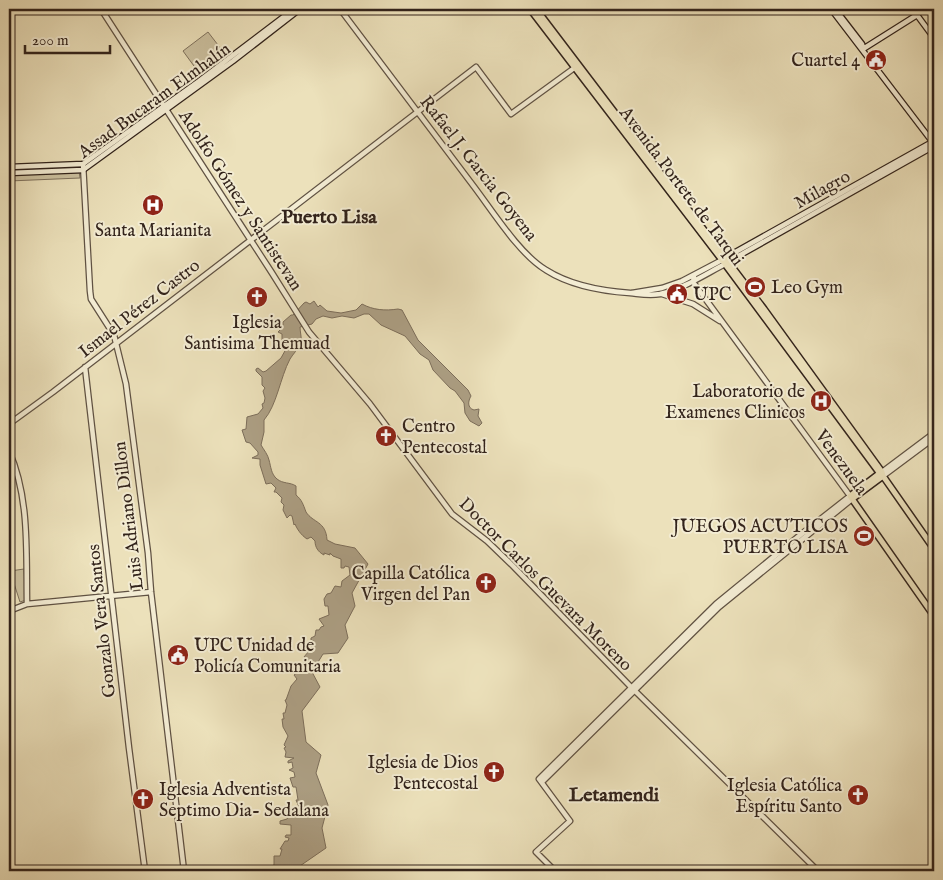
<svg xmlns="http://www.w3.org/2000/svg" width="943" height="880" viewBox="0 0 943 880" font-family="'IM FELL English',serif">
<style>
.green{fill:#ccc1a0;stroke:#7f725e}
.water{fill:#ada085;stroke:#7c6e5b}
.lines{fill:none;stroke-linecap:round;stroke-linejoin:round}
.tertiary-casing{stroke:#605243;stroke-width:7}
.secondary-casing{stroke:#32231b;stroke-width:7}
.primary-casing{stroke:#32231b;stroke-width:8}
.tertiary{stroke:#f3ecd3;stroke-width:4.5}
.secondary{stroke:#f3ecd3;stroke-width:4.5}
.primary{stroke:#ece1bb;stroke-width:5}
.labels{text-anchor:middle;stroke-width:4;stroke-linejoin:round;paint-order:stroke}
.poi-label{font-size:18px;fill:#32231b;stroke:#f3ecd3;text-anchor:end}
.street-label{font-size:18px;fill:#32231b;stroke:#f3ecd3}
.quarter-label{font-size:20px;font-weight:bold;fill:#32231b;stroke:#f3ecd3}
</style>
<rect width="100%" height="100%" fill="#ece1bb"/>
<filter id="stains"><feTurbulence type="fractalNoise" baseFrequency=".004" numOctaves="4"/><feColorMatrix values="0 0 0 0 .2 0 0 0 0 .09 0 0 0 0 .02 0 0 0 .5 -.17"/></filter>
<radialGradient id="worn" r=".72"><stop offset=".6" stop-color="#630" stop-opacity="0"/><stop offset="1" stop-color="#630" stop-opacity=".3"/></radialGradient>
<path class="green" d="M 208,32 L 228,58 L 202,77 L 183,51 Z
M 79,171 L 80,178 L 9,181 L 9,174 Z
M 24,569 L 26,600 L 20,602 L 10,571 Z"/>
<path class="water" d="M 314,301 L 318,307 L 320,305 L 327,311 L 341,313 L 356,310 L 362,304 C 373,310 385,311 398,309 L 402,310 L 418,340 L 468,390 L 471,396 C 468,401 467,408 474,410 L 479,409 L 478,416 L 482,423 L 479,426 L 470,421 L 465,413 L 464,403 L 455,391 L 450,388 L 433,370 L 429,360 L 420,354 L 405,336 L 381,325 L 369,314 L 364,314 L 354,318 L 342,316 L 332,318 L 323,316 L 316,319 L 312,324 L 300,327 C 300,332 302,338 301,343 C 299,348 293,354 290,359 C 280,378 277,405 264,420 L 264,432 L 261,445 C 264,450 268,455 269,460 C 271,467 271,474 277,479 C 283,484 290,482 296,486 L 296,495 C 302,500 303,504 306,512 C 313,523 326,521 327,540 L 335,544 L 355,548 L 368,564 L 352,593 L 355,606 L 345,625 L 348,638 L 338,653 L 323,654 L 312,672 L 320,687 L 302,711 L 306,742 L 321,755 L 316,773 L 328,805 L 322,828 L 326,848 L 297,868 L 295,871 L 271,871 L 269,867 L 274,865 L 274,856 L 280,856 L 282,849 L 280,849 L 285,841 L 288,841 L 289,838 L 285,837 L 286,835 L 291,835 L 291,825 L 280,824 L 280,821 L 287,819 L 289,816 L 294,816 L 294,813 L 297,813 L 299,807 L 296,800 L 298,800 L 296,787 L 293,787 L 290,778 L 295,777 L 294,772 L 289,770 L 293,768 L 292,762 L 288,763 L 288,761 L 294,758 L 285,757 L 286,752 L 284,748 L 286,747 L 284,745 L 288,736 L 283,727 L 282,719 L 284,719 L 283,713 L 285,713 L 287,705 L 285,700 L 286,700 L 291,686 L 297,679 L 294,675 L 299,671 L 298,667 L 301,666 L 306,659 L 304,657 C 308,652 312,648 314,641 L 311,640 L 311,638 L 315,636 L 316,630 L 319,630 L 321,627 L 324,626 L 319,619 L 329,615 L 328,606 L 325,606 L 324,599 L 327,594 L 331,593 L 335,586 L 341,587 L 342,581 L 350,575 L 349,567 L 345,566 L 344,568 L 341,568 L 341,559 L 333,556 L 330,553 L 330,555 L 324,553 L 324,555 C 318,552 315,547 315,541 L 311,537 L 307,539 C 301,535 297,529 295,524 L 294,525 L 292,516 L 290,515 L 287,518 L 283,510 L 284,505 L 281,502 L 282,498 L 276,492 L 274,492 L 276,488 L 271,483 L 266,484 L 260,465 L 260,459 L 252,458 L 258,455 L 258,452 L 250,443 L 246,442 L 242,430 L 246,429 L 247,417 L 258,414 L 263,408 L 262,404 L 264,403 L 265,398 L 263,391 L 265,388 L 262,385 L 262,377 L 256,371 L 256,369 L 258,368 L 263,372 L 266,371 L 281,358 L 286,349 L 282,340 L 282,334 L 278,332 L 283,327 L 283,322 L 291,315 L 293,315 L 304,303 L 306,302 L 310,304 Z"/>
<g class="lines">
<g class="tertiary-casing">
<path id="tertiary" d="M 101,9 L 272,273 L 309,332 L 370,404 L 452,514 L 487,541 L 513,566 L 631,687 L 818,871
M 340,9 C 384,67 428,126 472,184 C 492,210 519,254 546,270 C 571,286 601,291 630,293 C 640,294 649,296 660,294 C 683,289 704,275 725,264
M 83,164 L 90,291 L 91,299 L 114,335 L 126,384 L 148,553 L 151,592 L 184,871
M 632,293 L 662,288 L 682,281 L 722,260
M 662,294 L 693,304 L 720,321
M 85,367 L 129,748 L 145,871
M 9,424 L 53,392 L 476,67 L 511,114 L 577,66
M 9,451 C 30,498 26,553 27,604
M 882,472 L 934,433
M 883,476 L 934,438
M 9,611 L 27,604 L 151,592
M 542,782 L 719,607 L 852,499
M 555,871 L 536,852 L 570,821 L 539,779 L 716,604 L 799,536 L 850,496 L 693,282 L 694,276"/>
</g>
<g class="secondary-casing">
<path id="secondary" d="M 831,9 L 934,144
M 835,9 L 862,44 L 863,49
M 863,49 L 917,15 L 934,38
M 9,167 L 83,164 L 199,81 L 294,9
M 9,173 L 83,170 L 233,61 L 300,9
M 723,259 L 934,141
M 726,263 L 934,146"/>
</g>
<g class="primary-casing">
<path id="primary" d="M 530,9 L 722,260 L 881,475
M 536,9 L 764,309 L 882,472 L 883,476 L 934,549
M 880,473 L 850,496 L 934,616
M 852,499 L 883,476"/>
</g>
<use href="#tertiary" class="tertiary"/>
<use href="#secondary" class="secondary"/>
<use href="#primary" class="primary"/>
</g>
<defs>
<g id="civic-disc" transform="scale(1.125)"><circle r="9.5" fill="#8f2418" stroke="#f3ecd3"/><path d="M-.6-6.5H3V-4.5H.6V-3L4-1V1h2V6H-6V1h2V-1L-.6-3ZM-1.2 2.5V6h2.4V2.5Z" fill="#fff"/></g>
<g id="hospital-disc" transform="scale(1.125)"><circle r="9.5" fill="#8f2418" stroke="#f3ecd3"/><path d="M-5-5h3v3.5h4V-5h3V5h-3V1.5h-4V5h-3Z" fill="#fff"/></g>
<g id="stadium-disc" transform="scale(1.125)"><circle r="9.5" fill="#8f2418" stroke="#f3ecd3"/><path d="M0-5a6.5 5 0 1 0 0 10a6.5 5 0 1 0 0-10ZM-3.5-1.8h7v3.6h-7Z" fill="#fff"/></g>
<g id="church-disc" transform="scale(1.125)"><circle r="9.5" fill="#8f2418" stroke="#f3ecd3"/><path d="M-1.2-6h2.4v3.5h3.3v2.4h-3.3V6h-2.4V-.1h-3.3v-2.4h3.3Z" fill="#fff"/></g>
</defs>
<g fill-rule="evenodd">
<use href="#civic-disc" x="876" y="60"/>
<use href="#hospital-disc" x="153" y="205"/>
<use href="#stadium-disc" x="755" y="287"/>
<use href="#civic-disc" x="677" y="294"/>
<use href="#church-disc" x="257" y="297"/>
<use href="#hospital-disc" x="821" y="401"/>
<use href="#church-disc" x="386" y="436"/>
<use href="#stadium-disc" x="864" y="536"/>
<use href="#church-disc" x="486" y="583"/>
<use href="#civic-disc" x="178" y="655"/>
<use href="#church-disc" x="494" y="772"/>
<use href="#church-disc" x="858" y="795"/>
<use href="#church-disc" x="143" y="799"/>
</g>
<g class="labels">
<g class="poi-label">
<text x="860" y="66">Cuartel 4</text>
<text x="153" y="236" text-anchor="middle">Santa Marianita</text>
<text x="771" y="293" text-anchor="start">Leo Gym</text>
<text x="693" y="300" text-anchor="start">UPC</text>
<text x="257" y="328" text-anchor="middle">Iglesia<tspan x="257" dy="21">Santisima Themuad</tspan></text>
<text x="805" y="397">Laboratorio de<tspan x="805" dy="21">Examenes Clinicos</tspan></text>
<text x="402" y="432" text-anchor="start">Centro<tspan x="402" dy="21">Pentecostal</tspan></text>
<text x="848" y="532">JUEGOS ACUTICOS<tspan x="848" dy="21">PUERTO LISA</tspan></text>
<text x="470" y="579">Capilla Católica<tspan x="470" dy="21">Virgen del Pan</tspan></text>
<text x="194" y="651" text-anchor="start">UPC Unidad de<tspan x="194" dy="21">Policía Comunitaria</tspan></text>
<text x="478" y="768">Iglesia de Dios<tspan x="478" dy="21">Pentecostal</tspan></text>
<text x="842" y="791">Iglesia Católica<tspan x="842" dy="21">Espíritu Santo</tspan></text>
<text x="159" y="795" text-anchor="start">Iglesia Adventista<tspan x="159" dy="21">Septimo Dia- Sedalana</tspan></text>
</g>
<g class="street-label">
<text transform="translate(154 100) rotate(-36)" y="6">Assad Bucaram Elmhalín</text>
<text transform="translate(479 168) rotate(52)" y="6">Rafael J. Garcia Goyena</text>
<text transform="translate(682 186) rotate(53)" y="6">Avenida Portete de Tarqui</text>
<text transform="translate(822 189) rotate(-29)" y="6">Milagro</text>
<text transform="translate(241 200) rotate(57)" y="6">Adolfo Gómez y Santistevan</text>
<text transform="translate(139 308) rotate(-38)" y="6">Ismael Pérez Castro</text>
<text transform="translate(842 462) rotate(54)" y="6">Venezuela</text>
<text transform="translate(128 516) rotate(-97)" y="6">Luis Adriano Dillon</text>
<text transform="translate(546 584) rotate(45)" y="6">Doctor Carlos Guevara Moreno</text>
<text transform="translate(101 621) rotate(-96)" y="6">Gonzalo Vera Santos</text>
</g>
<g class="quarter-label">
<text x="329" y="223">Puerto Lisa</text>
<text x="614" y="801">Letamendi</text>
</g>
</g>
<rect width="943" height="880" fill="none" stroke="#ece1bb" stroke-width="30"/>
<rect x="10" y="10" width="923" height="860" fill="none" stroke="#32231b" stroke-width="2.5"/>
<rect x="15" y="15" width="913" height="850" fill="none" stroke="#32231b"/>
<path d="M25 45v8h85v-8" fill="none" stroke="#32231b" stroke-width="2.5"/>
<text x="32" y="45" font-size="15" fill="#32231b" stroke="#f3ecd3" stroke-width="4" paint-order="stroke">200 m</text>
<rect width="100%" height="100%" filter="url(#stains)"/>
<rect width="100%" height="100%" fill="url(#worn)"/>
</svg>
